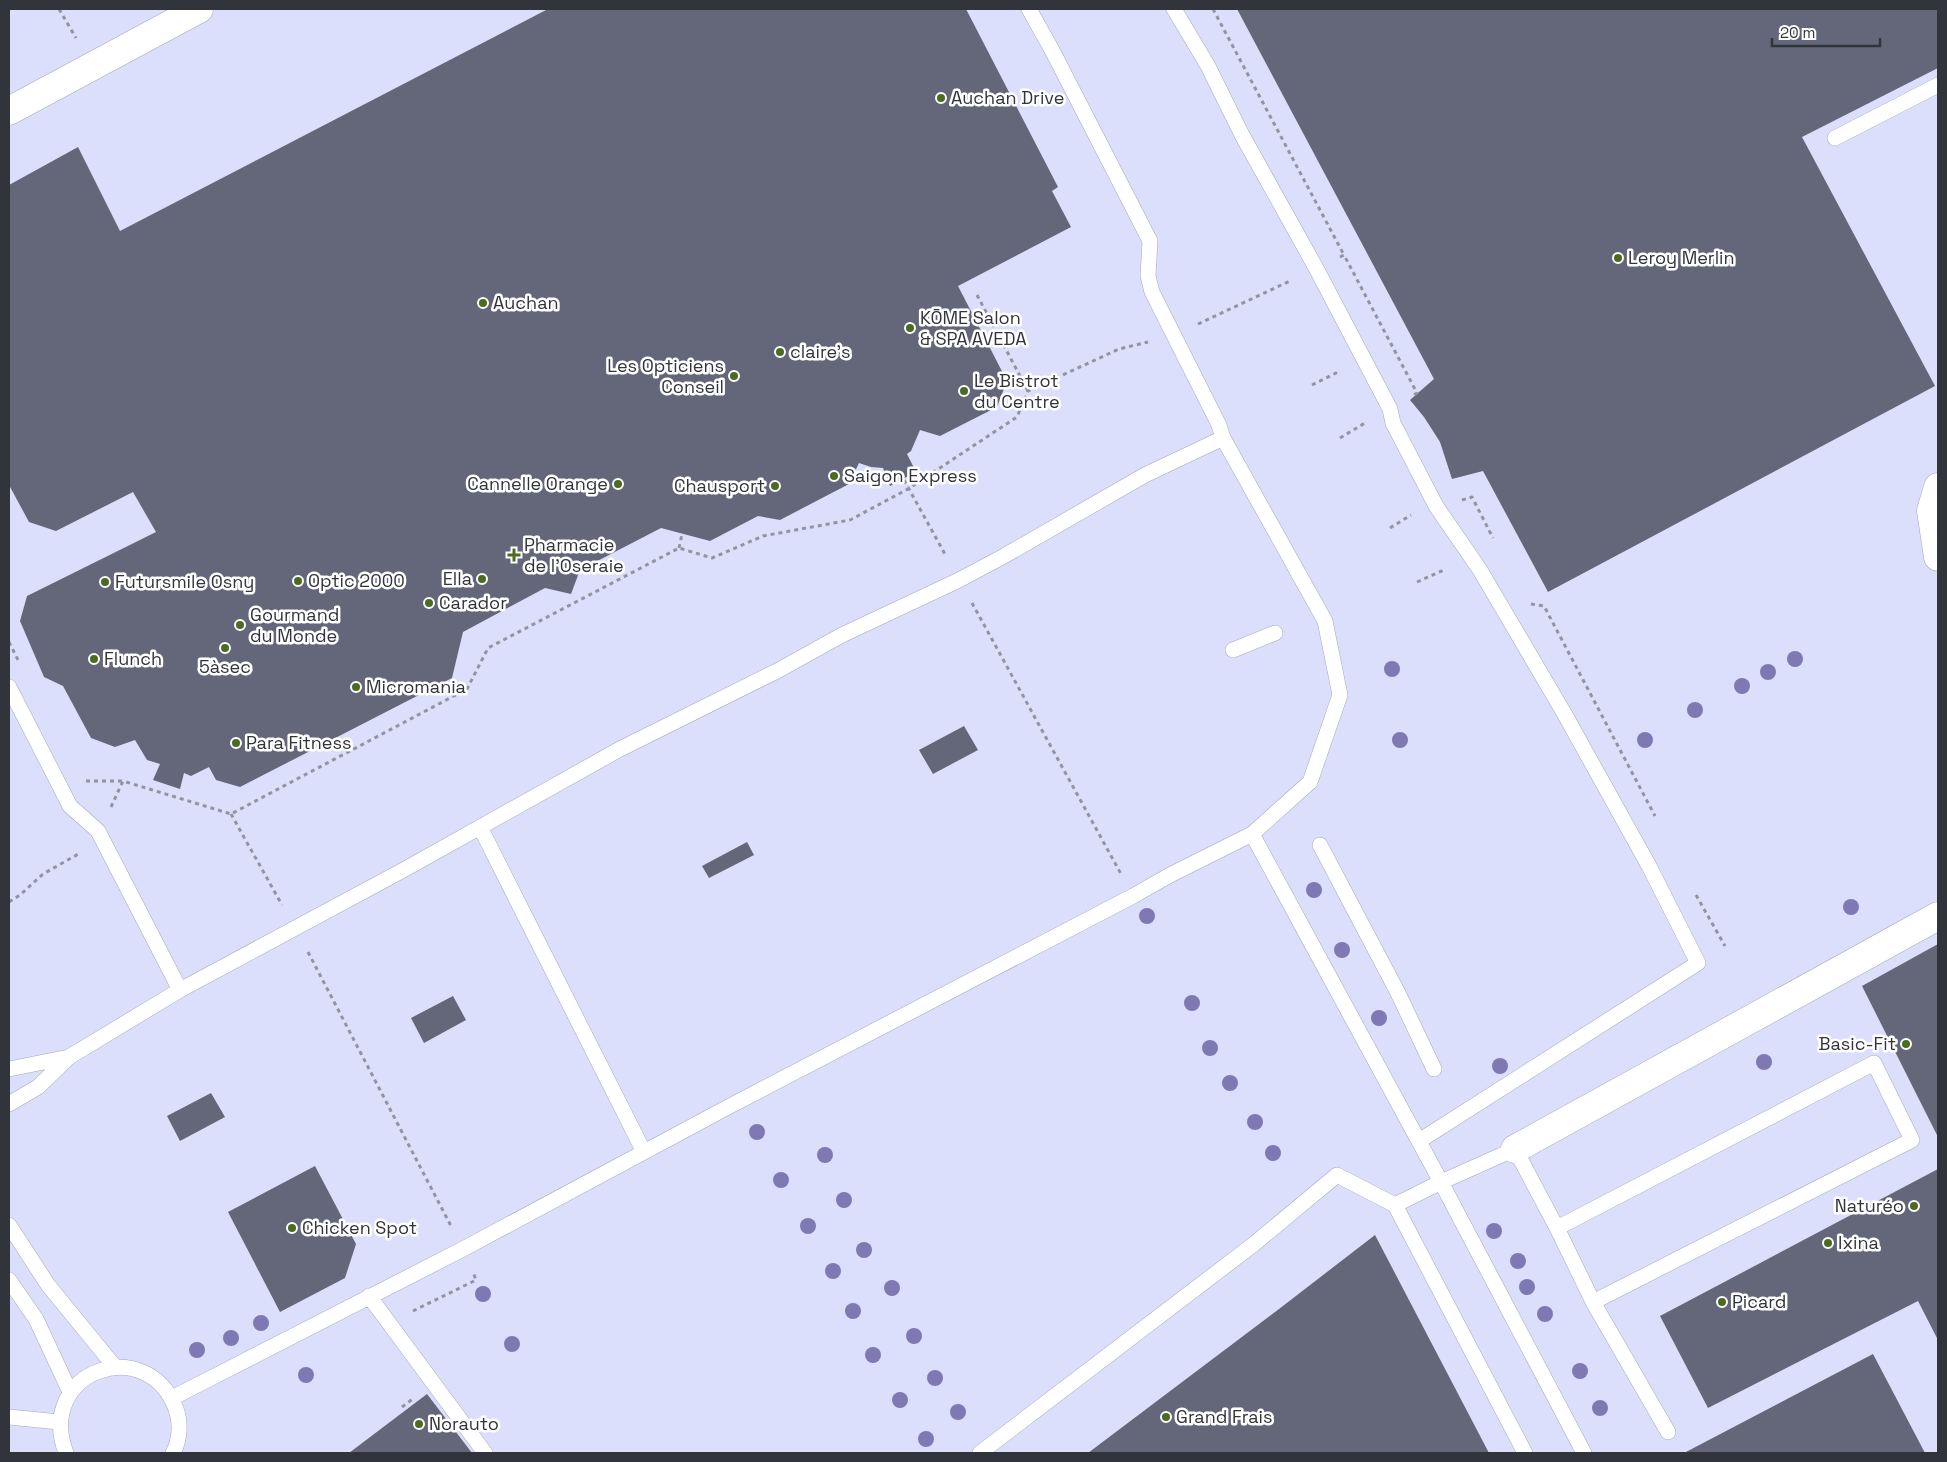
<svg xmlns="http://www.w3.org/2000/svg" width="1947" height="1462" viewBox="0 0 1947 1462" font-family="'Space Grotesk',sans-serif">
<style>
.built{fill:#dbdffb}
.building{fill:#646779}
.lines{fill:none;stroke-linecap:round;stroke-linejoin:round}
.lane-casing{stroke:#a5a8bc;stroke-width:16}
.street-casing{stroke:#a5a8bc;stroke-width:29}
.path{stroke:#9294a0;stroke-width:3;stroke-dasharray:4 4;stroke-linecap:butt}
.lane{stroke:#fff;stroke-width:15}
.street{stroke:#fff;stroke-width:28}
.tree{fill:#7e79b3}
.poi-dot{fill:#4c6b20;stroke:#fff;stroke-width:2}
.labels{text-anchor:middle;stroke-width:5;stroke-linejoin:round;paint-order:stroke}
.poi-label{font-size:18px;fill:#32343c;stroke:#fff;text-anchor:start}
</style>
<rect width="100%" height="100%" fill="#e9ebfc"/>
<path class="built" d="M 9,9 L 1938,9 L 1938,1453 L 9,1453 Z"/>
<path class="building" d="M 548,9 L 966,9 L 1058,187 L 1052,191 L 1071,227 L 958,286 L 1007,381 L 997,407 L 940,436 L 920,430 L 911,451 L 907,454 L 916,472 L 890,486 L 883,468 L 871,467 L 859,463 L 849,484 L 780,520 L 758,516 L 710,541 L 661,528 L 580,570 L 571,594 L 545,588 L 463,632 L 452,678 L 240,787 L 216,780 L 209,767 L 191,776 L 184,773 L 180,789 L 153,780 L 160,764 L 147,760 L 135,740 L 115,747 L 91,738 L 63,686 L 44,677 L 20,621 L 27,596 L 156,532 L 133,492 L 56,531 L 29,522 L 9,485 L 9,185 L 78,147 L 120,231 Z
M 1237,9 L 1938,9 L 1938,68 L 1802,137 L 1935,386 L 1548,592 L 1483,471 L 1452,479 L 1440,442 L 1424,417 L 1410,400 L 1434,379 Z
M 964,726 L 978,750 L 933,774 L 919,750 Z
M 747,842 L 754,855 L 709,878 L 702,866 Z
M 1938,944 L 1938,1137 L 1862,986 Z
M 453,996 L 466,1020 L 424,1043 L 411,1018 Z
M 211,1093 L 225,1117 L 180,1141 L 167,1116 Z
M 315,1166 L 356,1244 L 345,1278 L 280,1312 L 228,1212 Z
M 1938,1169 L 1938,1340 L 1918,1301 L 1708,1408 L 1660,1316 Z
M 1375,1235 L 1489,1453 L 1088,1453 L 1279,1309 Z
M 1873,1354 L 1925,1453 L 1684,1453 Z
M 427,1394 L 472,1453 L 349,1453 Z"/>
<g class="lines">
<g class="lane-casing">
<path id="lane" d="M 1174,9 L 1208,66 L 1242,135 L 1316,268 L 1390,409 L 1393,423 L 1436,506 L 1480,570 L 1564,713 L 1649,866 L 1698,963 L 1419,1141
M 1835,138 L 1938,85
M 1233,650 L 1275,633
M 9,687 L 70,806 L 98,831 L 180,990
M 480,827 L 644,1152
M 1320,845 L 1398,993 L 1434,1069
M 9,1069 L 69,1057 L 180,990 L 407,868 L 620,749 L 777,671 L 842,635 L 959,580 L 1004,556 L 1145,475 L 1223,438
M 9,1104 L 38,1087 L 69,1057
M 1395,1205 L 1525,1453
M 9,1225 L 48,1285 L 115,1367
M 1557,1228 L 1874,1063 L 1912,1140 L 1593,1302
M 9,1280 L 36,1319 L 70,1392
M 369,1296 L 485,1453
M 172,1398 L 463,1249 L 728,1107 L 1133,896 L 1170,875 L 1252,834 L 1310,782 L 1340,695 L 1325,621 L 1223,438 L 1219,425 L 1152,292 L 1148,276 L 1150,241 L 1053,52 L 1029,9
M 9,1417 L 59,1422
M 66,1453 C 35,1371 147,1332 176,1409 C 181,1422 180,1440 173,1453
M 980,1453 L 1254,1244 L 1337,1175 L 1395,1205 L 1441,1182 L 1252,834
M 1584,1453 L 1441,1182 L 1515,1149 L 1557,1228 L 1593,1302 L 1668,1432"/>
</g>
<g class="street-casing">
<path id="street" d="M 9,111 L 199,9
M 1938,487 L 1931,511 L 1938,557
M 1515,1149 L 1938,916"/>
</g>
<path class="path" d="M 59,9 L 76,38
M 1213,9 L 1344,255
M 1340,257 L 1344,255 L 1417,393 L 1412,396
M 977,295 L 1028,391
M 1198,324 L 1292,280
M 1312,385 L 1340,371
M 1340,438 L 1365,423
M 904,480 L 946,556
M 1462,500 L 1472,497 L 1493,538
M 1390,528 L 1411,515
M 679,548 L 682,534
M 1417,582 L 1446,569
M 972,603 L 1121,874
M 1531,604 L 1544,606 L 1655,816
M 9,642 L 19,662
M 86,781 L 123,781
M 111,807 L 123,781 L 231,814 L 467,689 L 488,648 L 679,548 L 712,558 L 763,536 L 850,520 L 908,489 L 1017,417 L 1028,391 L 1119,349 L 1148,342
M 231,814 L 282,905
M 1696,895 L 1725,946
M 9,902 L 20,895 L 43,874 L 80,853
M 308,952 L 451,1226
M 413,1311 L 476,1280 L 473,1272
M 402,1407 L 414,1398"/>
<use href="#lane" class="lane"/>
<use href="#street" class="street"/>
</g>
<g class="tree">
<circle cx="1795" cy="659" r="8"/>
<circle cx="1392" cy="669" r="8"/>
<circle cx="1768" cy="672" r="8"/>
<circle cx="1742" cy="686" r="8"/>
<circle cx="1695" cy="710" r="8"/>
<circle cx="1400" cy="740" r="8"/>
<circle cx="1645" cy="740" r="8"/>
<circle cx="1314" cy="890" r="8"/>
<circle cx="1851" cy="907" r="8"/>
<circle cx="1147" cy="916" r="8"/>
<circle cx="1342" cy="950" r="8"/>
<circle cx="1192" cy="1003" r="8"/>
<circle cx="1379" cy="1018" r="8"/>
<circle cx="1210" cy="1048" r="8"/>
<circle cx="1764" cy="1062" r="8"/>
<circle cx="1500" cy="1066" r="8"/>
<circle cx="1230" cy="1083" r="8"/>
<circle cx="1255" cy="1122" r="8"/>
<circle cx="757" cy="1132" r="8"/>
<circle cx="1273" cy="1153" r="8"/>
<circle cx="825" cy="1155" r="8"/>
<circle cx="781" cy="1180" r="8"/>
<circle cx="844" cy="1200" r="8"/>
<circle cx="808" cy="1226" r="8"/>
<circle cx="1494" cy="1231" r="8"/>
<circle cx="864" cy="1250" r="8"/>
<circle cx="1518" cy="1261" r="8"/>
<circle cx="833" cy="1271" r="8"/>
<circle cx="1527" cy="1287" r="8"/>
<circle cx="892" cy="1288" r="8"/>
<circle cx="483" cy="1294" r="8"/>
<circle cx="853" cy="1311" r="8"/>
<circle cx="1545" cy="1314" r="8"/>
<circle cx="261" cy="1323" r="8"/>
<circle cx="914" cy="1336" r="8"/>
<circle cx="231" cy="1338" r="8"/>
<circle cx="512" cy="1344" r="8"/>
<circle cx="197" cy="1350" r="8"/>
<circle cx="873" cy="1355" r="8"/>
<circle cx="1580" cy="1371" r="8"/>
<circle cx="306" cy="1375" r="8"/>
<circle cx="935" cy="1378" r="8"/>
<circle cx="900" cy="1400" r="8"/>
<circle cx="1600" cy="1408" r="8"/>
<circle cx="958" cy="1412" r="8"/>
<circle cx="926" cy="1439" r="8"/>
</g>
<g class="poi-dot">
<circle cx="941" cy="98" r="5"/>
<circle cx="1618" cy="258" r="5"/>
<circle cx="483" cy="303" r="5"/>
<circle cx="910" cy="328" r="5"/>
<circle cx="780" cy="352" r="5"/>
<circle cx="734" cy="376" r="5"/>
<circle cx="964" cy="391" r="5"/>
<circle cx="834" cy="476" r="5"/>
<circle cx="618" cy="484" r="5"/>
<circle cx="775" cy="486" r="5"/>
<path d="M511.5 547.5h5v5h5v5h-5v5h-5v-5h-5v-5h5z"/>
<circle cx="482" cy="579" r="5"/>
<circle cx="298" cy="581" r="5"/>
<circle cx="105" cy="582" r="5"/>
<circle cx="429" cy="603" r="5"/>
<circle cx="240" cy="625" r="5"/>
<circle cx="225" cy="648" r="5"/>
<circle cx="94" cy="659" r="5"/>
<circle cx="356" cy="687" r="5"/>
<circle cx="236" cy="743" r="5"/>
<circle cx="1906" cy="1044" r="5"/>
<circle cx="1914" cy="1206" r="5"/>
<circle cx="292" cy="1228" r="5"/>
<circle cx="1828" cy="1243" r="5"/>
<circle cx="1722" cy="1302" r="5"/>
<circle cx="1166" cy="1417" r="5"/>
<circle cx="419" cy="1424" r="5"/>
</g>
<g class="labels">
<g class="poi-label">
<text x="951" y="104">Auchan Drive</text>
<text x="1628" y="264">Leroy Merlin</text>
<text x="493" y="309">Auchan</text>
<text x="920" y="324">KŌME Salon<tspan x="920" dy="21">&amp; SPA AVEDA</tspan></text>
<text x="790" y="358">claire's</text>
<text x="724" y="372" text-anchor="end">Les Opticiens<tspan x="724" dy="21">Conseil</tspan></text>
<text x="974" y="387">Le Bistrot<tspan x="974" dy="21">du Centre</tspan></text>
<text x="844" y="482">Saigon Express</text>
<text x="608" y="490" text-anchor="end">Cannelle Orange</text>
<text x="765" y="492" text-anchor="end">Chausport</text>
<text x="524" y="551">Pharmacie<tspan x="524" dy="21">de l'Oseraie</tspan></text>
<text x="472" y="585" text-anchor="end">Ella</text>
<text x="308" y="587">Optic 2000</text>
<text x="115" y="588">Futursmile Osny</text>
<text x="439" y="609">Carador</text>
<text x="250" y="621">Gourmand<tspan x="250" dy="21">du Monde</tspan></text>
<text x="104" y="665">Flunch</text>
<text x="225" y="673" text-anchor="middle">5àsec</text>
<text x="366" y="693">Micromania</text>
<text x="246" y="749">Para Fitness</text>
<text x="1896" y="1050" text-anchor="end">Basic-Fit</text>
<text x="1904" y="1212" text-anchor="end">Naturéo</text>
<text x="302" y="1234">Chicken Spot</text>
<text x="1838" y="1249">Ixina</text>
<text x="1732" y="1308">Picard</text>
<text x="1176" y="1423">Grand Frais</text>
<text x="429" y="1430">Norauto</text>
</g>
</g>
<rect width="1947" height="1462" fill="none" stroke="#32343c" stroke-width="20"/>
<path d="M1772 38v8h108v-8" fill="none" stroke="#32343c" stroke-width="2.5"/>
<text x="1780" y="38" font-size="15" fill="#32343c" stroke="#ffffff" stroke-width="4" paint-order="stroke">20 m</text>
</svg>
